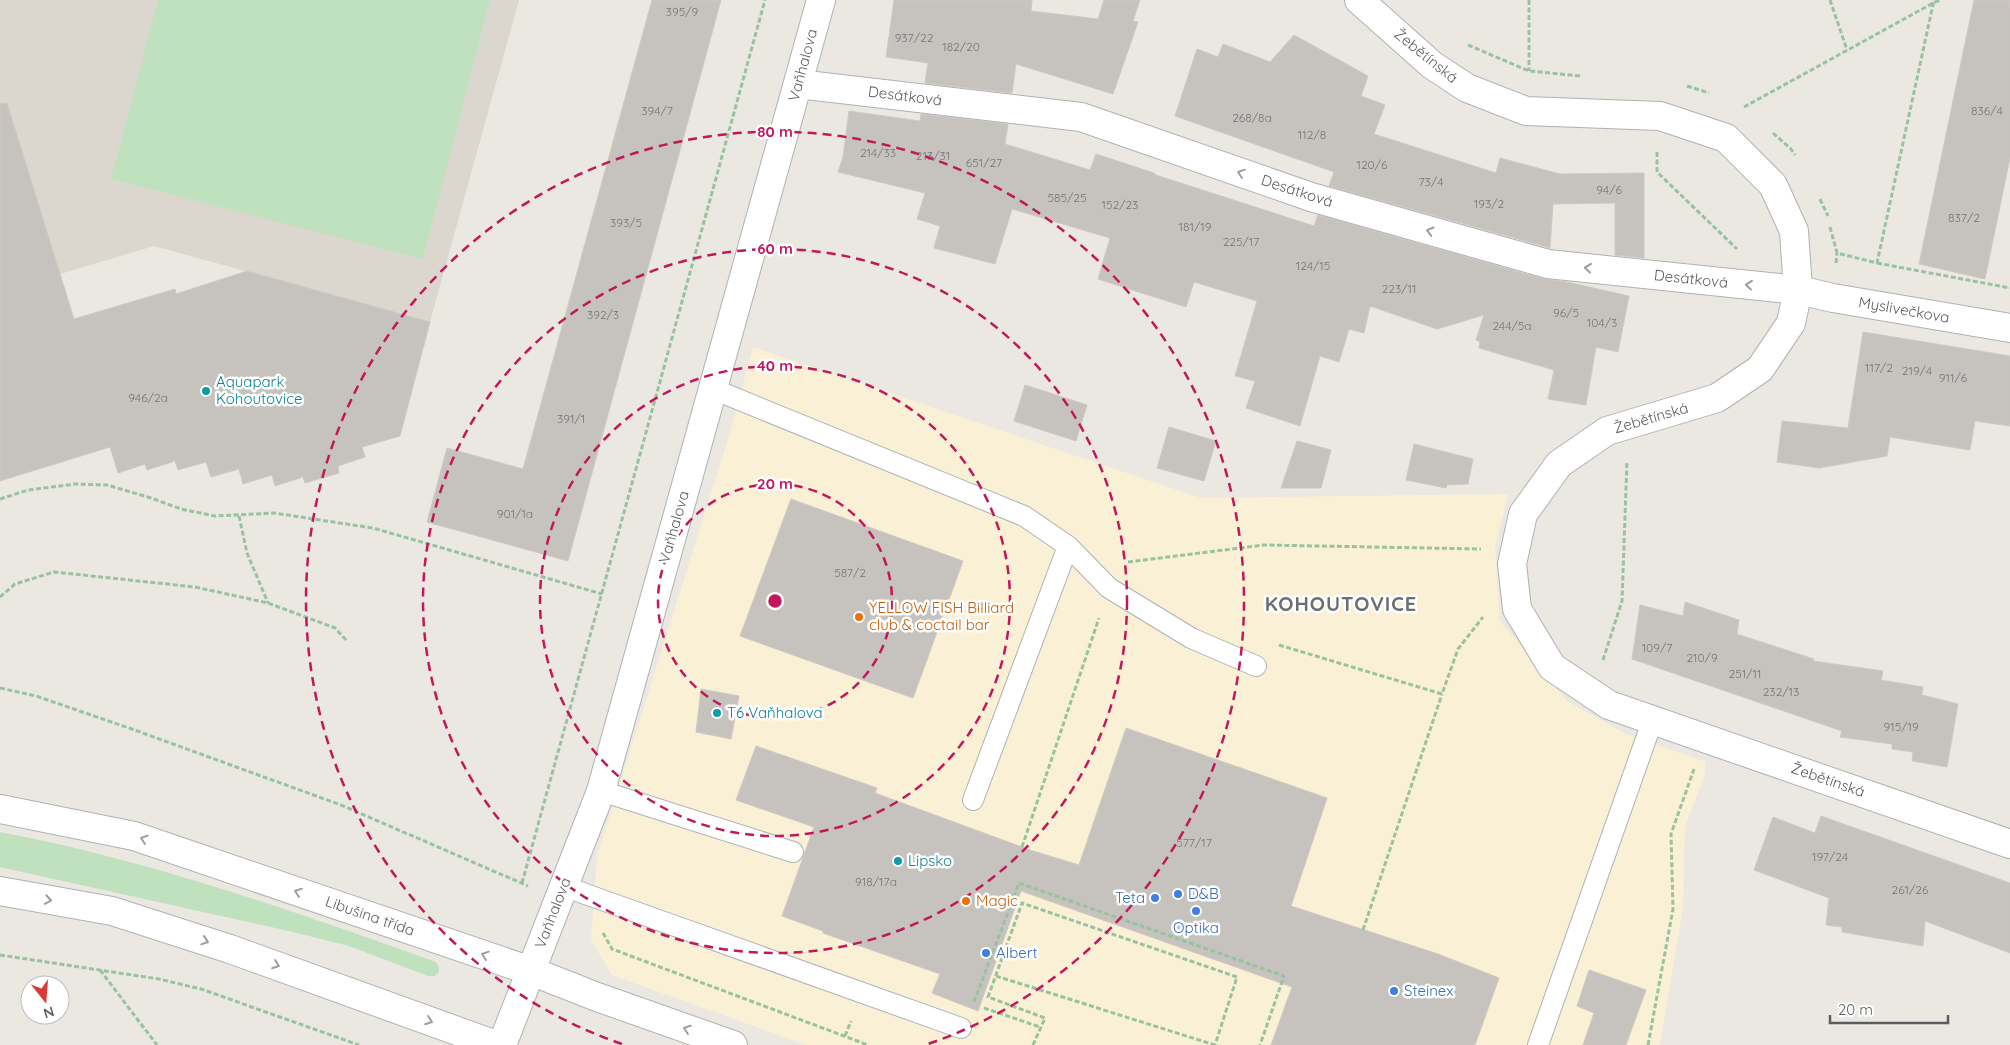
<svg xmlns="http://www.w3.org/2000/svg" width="2010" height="1045" viewBox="0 0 2010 1045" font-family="Quicksand,sans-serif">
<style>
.commercial{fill:#faf0d6}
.education{fill:#dbd7cf}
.green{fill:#c0e1be}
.building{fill:#c6c3be;stroke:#cfc9c0}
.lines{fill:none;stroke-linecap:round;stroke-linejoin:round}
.service-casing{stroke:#aeb2b5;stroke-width:22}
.minor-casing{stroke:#aeb2b5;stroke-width:30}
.tertiary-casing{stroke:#aeb2b5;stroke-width:30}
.path{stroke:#99c2a1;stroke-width:3;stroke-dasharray:5 2.5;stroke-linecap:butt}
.service{stroke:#fff;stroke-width:20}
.minor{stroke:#fff;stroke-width:28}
.tertiary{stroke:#fff;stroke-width:28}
.oneway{stroke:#9b9ea0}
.ring{fill:none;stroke:#c2185b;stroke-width:2.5;stroke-dasharray:9 6}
.culture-dot{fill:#0f9aa8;stroke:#fff;stroke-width:2}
.food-dot{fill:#e8710a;stroke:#fff;stroke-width:2}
.shop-dot{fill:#3f7fe0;stroke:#fff;stroke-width:2}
.labels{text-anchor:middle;stroke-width:5;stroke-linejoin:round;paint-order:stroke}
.number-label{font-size:12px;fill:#747678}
.street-label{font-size:15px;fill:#595d60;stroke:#fff}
.culture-label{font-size:15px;fill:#0d838f;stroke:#fff;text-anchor:start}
.food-label{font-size:15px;fill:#c56008;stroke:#fff;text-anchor:start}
.shop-label{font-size:15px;fill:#366cbe;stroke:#fff;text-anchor:start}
.district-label{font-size:20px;font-weight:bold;letter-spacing:1px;fill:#6a6f72;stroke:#fff}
.centre{fill:#c2185b;stroke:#fff;stroke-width:2.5}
.ring-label{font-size:15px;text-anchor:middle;font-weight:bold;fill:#c2185b;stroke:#fff;stroke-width:5;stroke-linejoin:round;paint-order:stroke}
</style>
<rect width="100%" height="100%" fill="#ebe8e1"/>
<path class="commercial" d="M 753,347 L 1201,498 L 1509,494 L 1495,545 L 1500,621 L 1567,701 L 1626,734 L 1706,762 L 1704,777 L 1685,826 L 1683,908 L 1660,1045 L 806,1045 L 612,975 L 591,940 L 597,856 L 730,433 Z"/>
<path class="education" d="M 0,0 L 519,0 L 430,322 L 154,246 L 0,292 Z"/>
<path class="green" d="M 158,0 L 490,0 L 423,259 L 111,179 Z
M 0,832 C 149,860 293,911 436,962 L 439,967 L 439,972 L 435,976 L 428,976 L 349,946 L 289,931 L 0,867 Z"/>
<path class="building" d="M 652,0 L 721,0 L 568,561 L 427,522 L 447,448 L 523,469 Z
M 894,0 L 1032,0 L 1031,11 L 1098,19 L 1104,0 L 1140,0 L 1133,21 L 1138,22 L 1113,94 L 1016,64 L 1012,93 L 925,83 L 928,63 L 886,57 Z
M 1974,0 L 2010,0 L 2010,158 L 1985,279 L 1919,264 Z
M 1294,35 L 1368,76 L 1361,96 L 1385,105 L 1374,134 L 1496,173 L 1500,158 L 1560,174 L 1644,173 L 1644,258 L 1615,255 L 1615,203 L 1553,204 L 1550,248 L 1329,186 L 1334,172 L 1175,116 L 1197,49 L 1218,57 L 1223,44 L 1270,62 Z
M 7,103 L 74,319 L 175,289 L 176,294 L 247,271 L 430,322 L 400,436 L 362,447 L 365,457 L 338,466 L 339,473 L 305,483 L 303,477 L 275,486 L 272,475 L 243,484 L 239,469 L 211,477 L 206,462 L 178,470 L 175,461 L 147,470 L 145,464 L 118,473 L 110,447 L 0,481 L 0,104 Z
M 849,111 L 920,121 L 921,114 L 1008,124 L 1005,144 L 1090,170 L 1096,154 L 1154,173 L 1156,175 L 1314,226 L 1318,215 L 1544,279 L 1567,282 L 1629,296 L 1618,352 L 1596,347 L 1586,405 L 1548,399 L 1554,370 L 1479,348 L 1480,342 L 1476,340 L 1484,315 L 1437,329 L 1370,306 L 1364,333 L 1349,329 L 1339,362 L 1320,356 L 1300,426 L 1246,408 L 1255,381 L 1235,376 L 1257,301 L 1194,282 L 1186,307 L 1098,279 L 1110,238 L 1012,209 L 995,264 L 934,248 L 940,226 L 917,219 L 925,193 L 838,172 L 843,157 Z
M 1863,332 L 2010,356 L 2010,426 L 1975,421 L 1970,450 L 1890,437 L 1887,456 L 1819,468 L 1777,462 L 1782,421 L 1848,428 Z
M 1025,385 L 1087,405 L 1076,441 L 1014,421 Z
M 1169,427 L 1216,441 L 1204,481 L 1157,468 Z
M 1297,441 L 1331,450 L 1321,488 L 1281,488 Z
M 1414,444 L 1473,459 L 1468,484 L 1447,485 L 1446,488 L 1406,480 Z
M 791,499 L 963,561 L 913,698 L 740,636 Z
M 1685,602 L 1739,620 L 1737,634 L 1814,659 L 1813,661 L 1883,671 L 1881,680 L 1923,687 L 1922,695 L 1958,704 L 1947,767 L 1912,761 L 1913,752 L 1892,749 L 1892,744 L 1840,737 L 1842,731 L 1632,659 L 1640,605 L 1683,616 Z
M 701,689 L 739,696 L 731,739 L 696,732 Z
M 1126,728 L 1327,798 L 1291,906 L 1438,954 L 1499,978 L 1475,1045 L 1271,1045 L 1292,987 L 1021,891 L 978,1011 L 932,993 L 940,974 L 823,933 L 823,931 L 782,916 L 814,827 L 736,800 L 756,746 L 877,788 L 875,793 L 1030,850 L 1079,865 Z
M 1821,816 L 2010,883 L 2010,953 L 1925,921 L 1923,946 L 1842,932 L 1842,927 L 1826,925 L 1829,898 L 1754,870 L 1773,817 L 1815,833 Z
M 1589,970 L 1646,990 L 1626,1045 L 1583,1045 L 1594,1013 L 1577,1006 Z"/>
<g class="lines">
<g class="service-casing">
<path id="service" d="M 713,389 L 1024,516 L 1068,546 L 1109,588 L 1191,638 L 1256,666
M 601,791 L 793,852
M 973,800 L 1068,546
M 563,886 L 961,1028
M 1538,1045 L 1653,719"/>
</g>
<g class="minor-casing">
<path id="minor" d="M 798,84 L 1081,117 L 1311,197 L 1548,264 L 1798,290 L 1833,298 L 2010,328
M 502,1045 L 601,791 L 821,0"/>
</g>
<g class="tertiary-casing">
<path id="tertiary" d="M 1359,0 L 1432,65 L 1467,88 L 1526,111 L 1660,116 L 1726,138 L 1773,185 L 1794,231 L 1798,290 L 1791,323 L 1760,369 L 1717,398 L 1607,431 L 1559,464 L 1523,514 L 1512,564 L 1517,609 L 1552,667 L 1609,705 L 2010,844
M 0,809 L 134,836 L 531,971 L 597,997 L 733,1045
M 0,891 L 112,911 L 230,949 L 496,1045"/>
</g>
<path class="path" d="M 1529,0 L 1529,71
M 1830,0 L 1847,50
M 1468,45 L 1529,71 L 1581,76
M 1687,86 L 1709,93
M 1744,107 L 1935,2 L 1941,0
M 1773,133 L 1791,149 L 1795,155
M 1657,152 L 1657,172 L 1737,249
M 1820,199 L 1828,216
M 1830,227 L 1837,253 L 1877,263 L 1934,0
M 1836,263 L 1837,253
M 1877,263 L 2010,288
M 0,499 L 28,490 L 76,484 L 107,485 L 151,498 L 181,509 L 215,516 L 274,513 L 373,528 L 602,594
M 239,516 L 247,553 L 268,603
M 1128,562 L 1264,545 L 1481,549
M 0,597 L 15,584 L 54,572 L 195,587 L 268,603 L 335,628 L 347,641
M 1279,645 L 1442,694 L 1458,649 L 1483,617
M 1603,660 L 1622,601 L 1627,461
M 0,688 L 36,696 L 129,728 L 341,805 L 528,886
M 1022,847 L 1099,618
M 522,883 L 765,0
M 1363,930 L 1442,694
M 603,933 L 612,949 L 868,1045
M 0,955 L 159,979 L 201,989 L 359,1045
M 100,970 L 157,1045
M 996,976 L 1215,1045
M 974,1002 L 1019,883 L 1284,976 L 1260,1045
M 984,1008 L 1040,1027
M 845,1036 L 851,1021
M 1033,1045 L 1045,1018 L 988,997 L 1022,903 L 1237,977 L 1215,1045
M 1648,1045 L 1673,909 L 1671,834 L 1694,769"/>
<use href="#service" class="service"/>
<use href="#minor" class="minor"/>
<use href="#tertiary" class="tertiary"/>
</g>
<defs><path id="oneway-chevron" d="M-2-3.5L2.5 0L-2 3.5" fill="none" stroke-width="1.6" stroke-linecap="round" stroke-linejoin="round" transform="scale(1.25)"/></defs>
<g class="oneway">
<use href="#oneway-chevron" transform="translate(1241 173) rotate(-161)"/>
<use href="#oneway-chevron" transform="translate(1430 231) rotate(-164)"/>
<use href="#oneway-chevron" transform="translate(1588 268) rotate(-174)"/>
<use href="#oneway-chevron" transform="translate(1749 285) rotate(-174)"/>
<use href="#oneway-chevron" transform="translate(144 839) rotate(-161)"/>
<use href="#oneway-chevron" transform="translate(298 892) rotate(-161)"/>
<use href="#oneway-chevron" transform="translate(48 900) rotate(10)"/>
<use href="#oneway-chevron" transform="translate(205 941) rotate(18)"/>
<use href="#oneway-chevron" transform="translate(485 955) rotate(-161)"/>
<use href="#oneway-chevron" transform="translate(276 965) rotate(20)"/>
<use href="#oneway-chevron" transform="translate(429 1021) rotate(20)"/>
<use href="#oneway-chevron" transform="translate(687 1029) rotate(-161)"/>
</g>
<g class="ring">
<circle cx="775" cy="601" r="117"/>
<circle cx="775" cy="601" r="235"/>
<circle cx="775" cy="601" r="352"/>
<path d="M622 1044A469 469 0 1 1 928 1044"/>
</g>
<g class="culture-dot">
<circle cx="206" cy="391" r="5"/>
<circle cx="717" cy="713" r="5"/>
<circle cx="898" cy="861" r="5"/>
</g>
<g class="food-dot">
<circle cx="859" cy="617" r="5"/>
<circle cx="966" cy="901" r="5"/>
</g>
<g class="shop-dot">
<circle cx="1178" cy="894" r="5"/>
<circle cx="1155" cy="898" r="5"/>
<circle cx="1196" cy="911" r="5"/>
<circle cx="986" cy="953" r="5"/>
<circle cx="1394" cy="991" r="5"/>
</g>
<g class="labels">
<g class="number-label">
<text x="682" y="16">395/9</text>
<text x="914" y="42">937/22</text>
<text x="961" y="51">182/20</text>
<text x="657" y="115">394/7</text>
<text x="1987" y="115">836/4</text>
<text x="1252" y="122">268/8a</text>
<text x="1312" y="139">112/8</text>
<text x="878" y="157">214/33</text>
<text x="933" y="160">213/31</text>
<text x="984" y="167">651/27</text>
<text x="1372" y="169">120/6</text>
<text x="1431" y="186">73/4</text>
<text x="1609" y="194">94/6</text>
<text x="1067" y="202">585/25</text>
<text x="1489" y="208">193/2</text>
<text x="1120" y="209">152/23</text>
<text x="1964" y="222">837/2</text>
<text x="626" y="227">393/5</text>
<text x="1195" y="231">181/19</text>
<text x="1241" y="246">225/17</text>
<text x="1313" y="270">124/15</text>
<text x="1399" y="293">223/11</text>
<text x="1566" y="317">96/5</text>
<text x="603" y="319">392/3</text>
<text x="1602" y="327">104/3</text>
<text x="1512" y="330">244/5a</text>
<text x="1879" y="372">117/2</text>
<text x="1917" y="375">219/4</text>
<text x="1953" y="382">911/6</text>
<text x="148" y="402">946/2a</text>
<text x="571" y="423">391/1</text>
<text x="515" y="518">901/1a</text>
<text x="850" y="577">587/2</text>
<text x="1657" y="652">109/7</text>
<text x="1702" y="662">210/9</text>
<text x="1745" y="678">251/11</text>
<text x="1781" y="696">232/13</text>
<text x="1901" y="731">915/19</text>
<text x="1194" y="847">577/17</text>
<text x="1830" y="861">197/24</text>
<text x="876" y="886">918/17a</text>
<text x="1910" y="894">261/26</text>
</g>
<g class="street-label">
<text transform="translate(1426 56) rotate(39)" y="5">Žebětínská</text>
<text transform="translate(803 65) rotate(-75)" y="5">Vaňhalova</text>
<text transform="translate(905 96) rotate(7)" y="5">Desátková</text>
<text transform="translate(1297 191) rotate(18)" y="5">Desátková</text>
<text transform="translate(1691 279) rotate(6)" y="5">Desátková</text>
<text transform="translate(1904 310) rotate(10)" y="5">Myslivečkova</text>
<text transform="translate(1651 418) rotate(-16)" y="5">Žebětínská</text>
<text transform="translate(674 527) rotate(-74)" y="5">Vaňhalova</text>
<text transform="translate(1828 780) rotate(19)" y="5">Žebětínská</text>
<text transform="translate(553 913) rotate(-69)" y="5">Vaňhalova</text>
<text transform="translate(370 916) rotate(19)" y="5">Libušina třída</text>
</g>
<g class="culture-label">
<text x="216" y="387">Aquapark<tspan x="216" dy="17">Kohoutovice</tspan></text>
<text x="727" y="718">T6 Vaňhalova</text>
<text x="908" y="866">Lipsko</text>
</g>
<g class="food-label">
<text x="869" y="613">YELLOW FISH Billiard<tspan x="869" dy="17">club &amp; coctail bar</tspan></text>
<text x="976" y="906">Magic</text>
</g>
<g class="shop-label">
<text x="1188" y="899">D&amp;B</text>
<text x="1145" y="903" text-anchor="end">Teta</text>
<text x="1196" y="933" text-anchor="middle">Optika</text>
<text x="996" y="958">Albert</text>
<text x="1404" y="996">Steinex</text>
</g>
<g class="district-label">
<text x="1341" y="611">KOHOUTOVICE</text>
</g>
</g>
<circle cx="775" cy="601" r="8" class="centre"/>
<g class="ring-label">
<text x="775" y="137">80 m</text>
<text x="775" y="254">60 m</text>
<text x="775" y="371">40 m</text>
<text x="775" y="489">20 m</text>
</g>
<g transform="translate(45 1000) rotate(163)"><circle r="24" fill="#ffffff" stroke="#bdbebf"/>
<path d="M0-4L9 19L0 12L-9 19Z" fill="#da3a37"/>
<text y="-8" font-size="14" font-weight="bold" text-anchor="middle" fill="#595d60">N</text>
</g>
<path d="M1830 1015v8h118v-8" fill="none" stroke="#595d60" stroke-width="2.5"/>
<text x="1838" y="1015" font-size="15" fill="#595d60" stroke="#ffffff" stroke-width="4" paint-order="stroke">20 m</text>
</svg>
